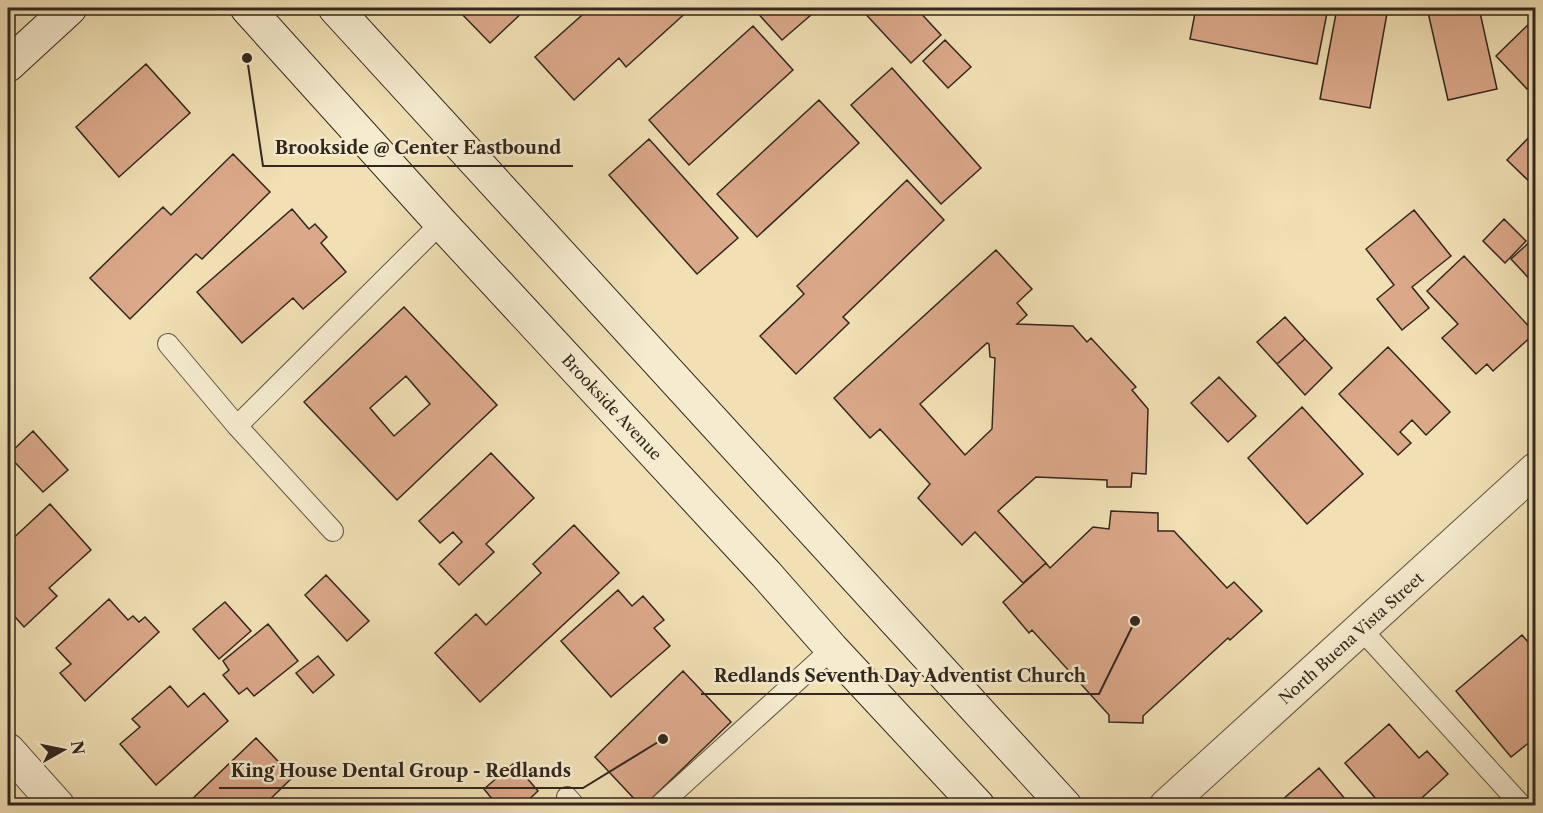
<svg xmlns="http://www.w3.org/2000/svg" width="1543" height="813" viewBox="0 0 1543 813" font-family="'Libre Caslon Text',serif">
<style>
.building{fill:#dba88a;stroke:#32271e;stroke-width:1.5;fill-rule:evenodd}
.lines{fill:none;stroke-linecap:round;stroke-linejoin:round}
.lane-casing{stroke:#625544;stroke-width:22}
.street-casing{stroke:#625544;stroke-width:35}
.secondary-casing{stroke:#32271e;stroke-width:35}
.lane{stroke:#f5ebce;stroke-width:20}
.street{stroke:#f5ebce;stroke-width:33}
.secondary{stroke:#f5ebce;stroke-width:33}
.labels{text-anchor:middle;stroke-width:5;stroke-linejoin:round;paint-order:stroke}
.street-label{font-size:16px;fill:#32271e;stroke:#f5ebce}
.leader{fill:none;stroke:#32271e;stroke-width:2}
.callout-dot{fill:#32271e;stroke:#f5ebce;stroke-width:2}
.callout-label{font-size:18px;text-anchor:middle;font-weight:bold;fill:#32271e;stroke:#f5ebce;stroke-width:5;stroke-linejoin:round;paint-order:stroke}
</style>
<rect width="100%" height="100%" fill="#f0e0b4"/>
<filter id="stains"><feTurbulence type="fractalNoise" baseFrequency=".00333" numOctaves="4"/><feColorMatrix values="0 0 0 0 .2 0 0 0 0 .09 0 0 0 0 .02 0 0 0 .5 -.17"/></filter>
<radialGradient id="worn" r=".72"><stop offset=".6" stop-color="#630" stop-opacity="0"/><stop offset="1" stop-color="#630" stop-opacity=".3"/></radialGradient>
<path class="building" d="M 456,8 L 527,8 L 490,43 Z
M 590,8 L 597,14 L 605,8 L 691,8 L 626,67 L 619,58 L 574,100 L 535,57 Z
M 753,8 L 819,8 L 782,40 Z
M 860,8 L 916,8 L 941,35 L 911,63 Z
M 1196,8 L 1328,8 L 1317,64 L 1190,39 Z
M 1337,8 L 1388,8 L 1370,108 L 1320,99 Z
M 1427,8 L 1479,8 L 1497,89 L 1448,100 Z
M 1535,18 L 1536,82 L 1527,89 L 1496,56 Z
M 753,26 L 793,70 L 689,165 L 649,120 Z
M 945,40 L 971,67 L 948,88 L 923,61 Z
M 146,64 L 190,113 L 119,177 L 76,127 Z
M 892,68 L 981,168 L 941,204 L 851,105 Z
M 819,100 L 859,143 L 757,237 L 717,194 Z
M 1536,130 L 1536,188 L 1507,160 Z
M 649,139 L 738,238 L 697,274 L 609,175 Z
M 233,154 L 270,192 L 202,259 L 196,254 L 130,319 L 90,278 L 163,207 L 171,215 Z
M 907,180 L 944,220 L 843,317 L 849,323 L 796,374 L 760,336 L 804,294 L 797,286 Z
M 292,209 L 309,229 L 315,224 L 327,237 L 321,243 L 346,272 L 303,309 L 293,298 L 242,343 L 197,292 Z
M 1414,210 L 1451,256 L 1412,287 L 1429,308 L 1402,330 L 1377,299 L 1394,285 L 1366,249 Z
M 1504,219 L 1526,241 L 1505,263 L 1483,241 Z
M 1536,236 L 1536,286 L 1511,259 Z
M 996,250 L 1032,289 L 1017,303 L 1027,315 L 1017,324 L 1073,326 L 1087,342 L 1091,338 L 1136,387 L 1132,390 L 1148,409 L 1146,474 L 1132,473 L 1131,487 L 1107,487 L 1107,480 L 1036,477 L 998,511 L 1046,563 L 1023,583 L 975,532 L 962,545 L 918,498 L 930,484 L 880,429 L 870,438 L 834,398 ZM 987,343 L 989,344 L 990,357 L 995,358 L 992,429 L 965,455 L 920,404 Z
M 1464,256 L 1535,333 L 1493,371 L 1487,364 L 1476,374 L 1442,338 L 1458,324 L 1427,291 Z
M 404,307 L 497,405 L 397,500 L 304,402 ZM 406,376 L 430,404 L 394,436 L 370,408 Z
M 1285,317 L 1305,339 L 1277,364 L 1257,342 Z
M 1305,339 L 1332,368 L 1305,395 L 1277,364 Z
M 1388,347 L 1450,412 L 1426,435 L 1412,420 L 1400,432 L 1411,443 L 1398,455 L 1339,394 Z
M 1219,377 L 1256,416 L 1228,442 L 1191,403 Z
M 1302,407 L 1363,474 L 1307,524 L 1248,458 Z
M 33,431 L 68,470 L 43,492 L 8,455 Z
M 491,453 L 534,498 L 486,544 L 494,552 L 459,585 L 439,564 L 462,542 L 453,532 L 440,543 L 419,521 Z
M 50,504 L 91,550 L 49,588 L 57,596 L 24,627 L 8,609 L 8,543 Z
M 1111,511 L 1158,513 L 1158,531 L 1174,531 L 1227,588 L 1234,582 L 1262,611 L 1230,640 L 1228,638 L 1143,716 L 1143,723 L 1109,722 L 1109,715 L 1032,630 L 1029,633 L 1003,602 L 1046,563 L 1050,568 L 1093,527 L 1109,529 Z
M 574,525 L 619,573 L 480,702 L 435,653 L 476,614 L 486,625 L 541,573 L 533,564 Z
M 326,575 L 369,621 L 347,641 L 305,595 Z
M 618,590 L 632,606 L 643,596 L 664,620 L 654,628 L 670,646 L 611,697 L 561,641 Z
M 109,599 L 128,620 L 133,616 L 139,622 L 145,617 L 159,632 L 85,701 L 60,673 L 71,664 L 56,648 Z
M 225,602 L 251,631 L 219,659 L 193,629 Z
M 268,624 L 298,661 L 254,696 L 247,688 L 239,694 L 223,675 L 229,670 L 223,661 Z
M 1522,635 L 1536,651 L 1536,737 L 1511,757 L 1456,691 Z
M 318,656 L 334,675 L 313,693 L 296,673 Z
M 683,671 L 731,722 L 644,806 L 641,806 L 595,757 Z
M 170,686 L 188,707 L 204,693 L 228,721 L 156,785 L 120,744 L 140,727 L 132,719 Z
M 1389,724 L 1419,758 L 1427,751 L 1448,774 L 1413,806 L 1371,806 L 1377,800 L 1345,763 Z
M 256,738 L 293,777 L 263,806 L 193,806 L 189,802 Z
M 514,763 L 538,791 L 522,806 L 498,806 L 484,789 Z
M 1319,768 L 1351,806 L 1275,806 Z"/>
<g class="lines">
<g class="lane-casing">
<path id="lane" d="M 168,344 L 237,426
M 333,531 L 237,426 L 441,223
M 1361,629 L 1522,806
M 567,797 L 575,806
M 659,806 L 832,649"/>
</g>
<g class="street-casing">
<path id="street" d="M 8,750 L 58,806
M 1166,806 L 1536,469"/>
</g>
<g class="secondary-casing">
<path id="secondary" d="M 247,8 L 441,223 L 766,574 L 832,649 L 978,806
M 335,8 L 1065,806
M 8,65 L 70,8"/>
</g>
<use href="#lane" class="lane"/>
<use href="#street" class="street"/>
<use href="#secondary" class="secondary"/>
</g>
<g class="labels">
<g class="street-label">
<text transform="translate(612 407) rotate(47)" y="6">Brookside Avenue</text>
<text transform="translate(1351 638) rotate(-42)" y="6">North Buena Vista Street</text>
</g>
</g>
<path class="leader" d="M247 58L263 166H573M1135 621L1099 694H701M663 739L583 788H219"/>
<g class="callout-dot">
<circle cx="247" cy="58" r="6"/>
<circle cx="1135" cy="621" r="6"/>
<circle cx="663" cy="739" r="6"/>
</g>
<g class="callout-label">
<text x="418" y="154">Brookside @ Center Eastbound</text>
<text x="900" y="682">Redlands Seventh Day Adventist Church</text>
<text x="401" y="777">King House Dental Group - Redlands</text>
</g>
<rect width="1543" height="813" fill="none" stroke="#f0e0b4" stroke-width="30"/>
<rect x="9" y="9" width="1525" height="795" fill="none" stroke="#32271e" stroke-width="3"/>
<rect x="15" y="15" width="1513" height="783" fill="none" stroke="#32271e" stroke-width="1.5"/>
<g transform="translate(63 750) rotate(81)" stroke="#f5ebce" stroke-width="4.5" paint-order="stroke">
<path d="M0-4.5L10 22L0 15L-10 22Z" fill="#32271e"/>
<text y="-9" font-size="16" font-weight="bold" text-anchor="middle" fill="#32271e">N</text>
</g>
<rect width="100%" height="100%" filter="url(#stains)"/>
<rect width="100%" height="100%" fill="url(#worn)"/>
</svg>
